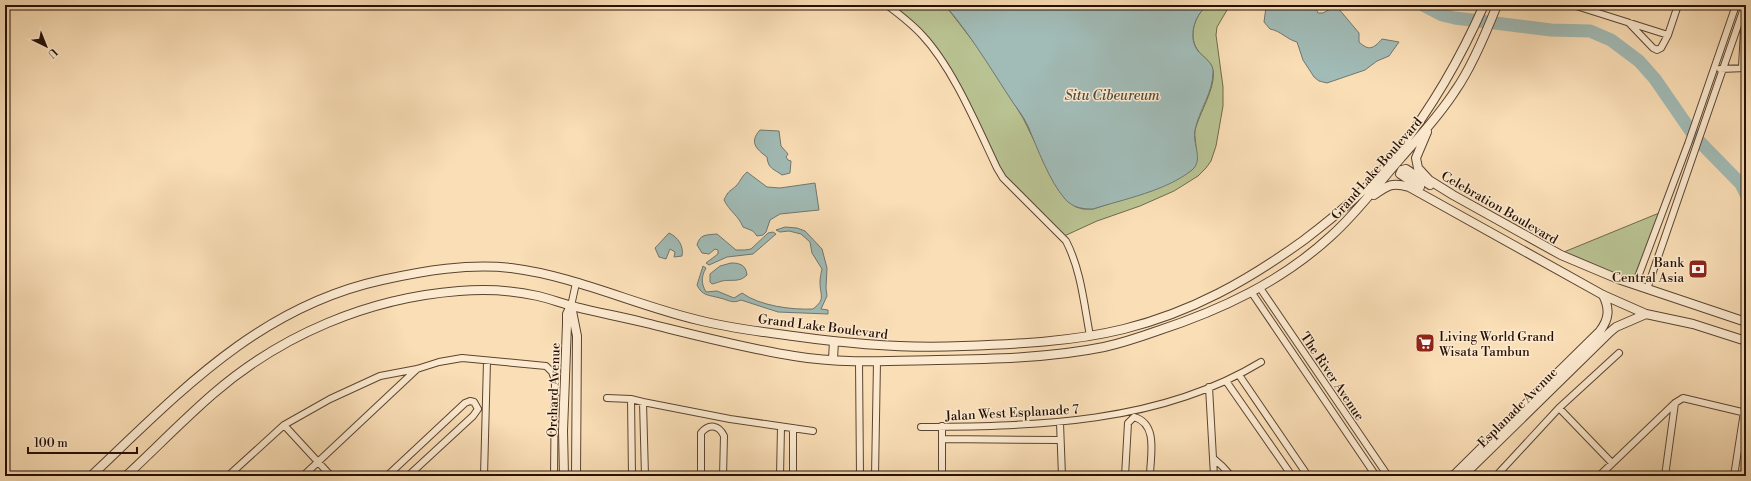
<svg xmlns="http://www.w3.org/2000/svg" width="1751" height="481" viewBox="0 0 1751 481" font-family="'Libre Bodoni',serif">
<style>
.green{fill:#b9c292;stroke:#70694b}
.water{fill:#a1bbb6;stroke:#70776f}
.lines{fill:none;stroke-linecap:round;stroke-linejoin:round}
.river{stroke:#a1bbb6;stroke-width:13}
.minor-casing{stroke:#5b4430;stroke-width:8}
.tertiary-casing{stroke:#5b4430;stroke-width:10}
.minor{stroke:#fcead0;stroke-width:6}
.tertiary{stroke:#fcead0;stroke-width:8}
.labels{text-anchor:middle;stroke-width:3;stroke-linejoin:round;paint-order:stroke}
.street-label{font-size:13px;fill:#261004;stroke:#fcead0}
.poi-label{font-size:13px;fill:#261004;stroke:#fcead0;text-anchor:end}
.water-label{font-size:14px;font-style:italic;fill:#514c42;stroke:#fcead0}
</style>
<rect width="100%" height="100%" fill="#fadeb6"/>
<filter id="stains"><feTurbulence type="fractalNoise" baseFrequency=".005" numOctaves="4"/><feColorMatrix values="0 0 0 0 .2 0 0 0 0 .09 0 0 0 0 .02 0 0 0 .5 -.17"/></filter>
<radialGradient id="worn" r=".72"><stop offset=".6" stop-color="#630" stop-opacity="0"/><stop offset="1" stop-color="#630" stop-opacity=".3"/></radialGradient>
<path class="green" d="M 887,5 L 945,5 L 986,58 L 1023,118 L 1051,175 L 1065,199 L 1076,207 L 1083,209 L 1093,209 L 1160,187 L 1193,169 C 1194,162 1196,155 1196,148 C 1196,142 1194,136 1195,130 C 1199,114 1216,87 1213,71 C 1212,61 1201,56 1197,49 C 1188,35 1195,14 1208,5 L 1230,5 L 1217,27 L 1216,35 L 1223,87 L 1223,106 L 1216,146 L 1211,161 L 1206,168 L 1198,176 L 1174,191 L 1140,206 L 1097,221 L 1062,237 L 1003,178 L 952,77 L 922,35 Z
M 1664,211 L 1635,285 L 1559,254 Z"/>
<path class="water" d="M 945,5 L 1208,5 C 1195,14 1187,37 1198,51 C 1203,57 1214,63 1213,72 C 1213,93 1199,110 1195,130 C 1192,144 1204,160 1192,170 C 1166,191 1124,199 1093,209 C 1083,209 1073,208 1065,199 C 1050,182 1037,148 1028,126 C 1023,115 1014,105 1008,95 C 988,64 969,33 945,5 Z
M 1271,5 L 1314,5 L 1318,13 L 1323,13 L 1334,7 L 1338,8 L 1359,33 L 1359,42 C 1369,51 1373,49 1382,39 L 1399,42 L 1389,56 L 1377,61 L 1365,70 L 1327,83 L 1319,81 L 1314,77 L 1303,60 L 1297,42 C 1286,39 1281,31 1270,29 L 1264,22 L 1266,7 Z
M 760,130 L 779,131 L 781,146 L 788,154 L 786,157 L 788,160 L 791,161 L 790,173 L 782,175 C 774,169 768,169 767,157 C 756,149 749,142 760,130 Z
M 747,172 L 767,187 L 780,188 L 815,183 L 819,210 L 780,214 L 770,220 L 766,232 L 763,235 L 757,236 L 753,231 L 743,227 C 738,215 730,212 724,200 C 729,189 730,192 737,185 C 741,180 742,176 747,172 Z
M 785,227 L 797,228 L 805,231 L 822,249 L 827,268 L 826,288 L 827,296 L 821,309 L 828,310 L 828,314 L 778,312 L 741,300 C 732,304 729,300 720,298 C 709,295 702,296 697,285 L 703,266 L 706,268 C 701,277 701,283 706,292 L 717,291 L 734,298 L 742,293 C 760,306 792,310 813,309 C 826,299 820,296 820,282 C 820,278 821,273 822,269 L 812,253 L 810,242 L 801,234 L 789,231 L 780,232 L 776,230 Z
M 773,232 L 776,234 L 753,254 L 727,257 L 709,265 L 706,263 L 718,254 L 718,250 L 715,249 L 709,254 L 702,253 L 697,245 C 700,234 706,235 717,234 L 736,250 L 745,250 L 751,249 L 768,233 Z
M 669,233 C 678,237 684,246 682,256 L 674,257 L 675,252 L 670,249 L 666,259 L 659,257 L 655,248 Z
M 731,263 C 740,263 746,265 747,275 C 739,283 732,279 722,281 C 719,282 716,283 712,284 L 710,282 L 710,274 L 720,266 Z"/>
<g class="lines">
<path class="river" d="M 1423,5 L 1442,15 L 1455,18 L 1551,30 L 1590,31 L 1611,40 L 1639,61 L 1655,79 L 1695,137 L 1741,184 L 1746,194"/>
<g class="minor-casing">
<path id="minor" d="M 887,5 C 899,14 912,24 922,35 C 953,68 977,126 997,168 L 1003,178 L 1066,241 C 1081,270 1084,304 1090,336
M 1573,5 L 1668,35
M 1629,23 L 1653,48 L 1657,50 L 1661,48 L 1668,35 L 1678,5
M 1742,67 L 1745,11
M 1720,69 L 1746,68
M 1635,285 L 1688,144 L 1736,5
M 1260,288 L 1388,476
M 1647,289 L 1745,5
M 1252,293 L 1376,476
M 571,306 L 576,283
M 859,361 L 860,476
M 1239,375 L 1308,476
M 1226,381 L 1292,476
M 1209,387 L 1214,476
M 607,398 L 631,399 L 643,402 L 730,419 L 813,431
M 631,399 L 632,476
M 643,402 L 645,476
M 1559,408 L 1612,463
M 1060,423 L 1062,476
M 284,425 L 331,476
M 942,426 L 942,476
M 921,427 C 1036,426 1159,424 1261,362
M 793,428 L 793,476
M 942,439 L 1060,440
M 1214,459 L 1222,466 L 1231,476
M 228,476 L 284,425 L 330,399 L 380,376 L 417,369 L 439,362 L 462,358 L 546,366 L 552,372 L 555,380 L 554,476
M 303,476 L 417,369
M 387,476 L 465,403 L 470,401 L 474,402 L 478,409 L 473,416 L 408,476
M 484,476 L 487,361
M 701,476 L 701,433 C 709,423 719,425 724,436 L 723,476
M 780,476 L 781,427
M 875,476 L 877,361
M 1125,476 L 1128,423 L 1134,417 C 1159,424 1150,457 1150,476
M 1496,476 L 1559,408 L 1619,353
M 1599,476 L 1675,403 L 1683,398 L 1746,413
M 1665,476 L 1675,403
M 1734,476 L 1744,412"/>
</g>
<g class="tertiary-casing">
<path id="tertiary" d="M 1427,132 L 1416,158 L 1418,168 L 1429,180 L 1453,195 L 1561,255 L 1618,279 L 1746,322
M 1420,187 L 1400,174 L 1402,170 L 1406,169 L 1430,185
M 1374,195 C 1388,185 1392,182 1409,187 L 1603,295 L 1646,314 L 1693,324 L 1746,341
M 571,306 L 577,336 L 576,476
M 833,359 L 834,341
M 91,476 C 179,393 258,307 382,280 C 423,271 469,263 511,268 C 575,276 635,305 698,320 C 729,328 762,332 793,336 C 850,344 906,349 963,346 C 1017,344 1071,342 1124,329 C 1192,312 1247,281 1304,240 C 1338,214 1372,186 1398,151 C 1433,106 1461,57 1484,5
M 126,476 C 155,449 183,420 213,394 C 281,335 368,298 459,291 C 485,289 512,290 538,296 C 551,299 563,304 576,307 C 599,313 623,317 646,323 C 695,335 744,348 794,356 C 841,364 890,361 937,360 C 992,359 1050,358 1104,347 C 1122,343 1140,337 1157,331 C 1221,310 1281,282 1331,236 C 1357,213 1377,185 1400,159 C 1419,137 1439,116 1455,91 C 1472,67 1486,33 1497,5
M 564,476 L 563,431 L 567,324 L 567,314 L 571,306
M 1453,476 L 1600,331 C 1609,319 1610,309 1603,295
M 1463,476 L 1610,332 L 1616,327 L 1646,314"/>
</g>
<use href="#minor" class="minor"/>
<use href="#tertiary" class="tertiary"/>
</g>
<defs>
<g id="bank-square" transform="scale(1)"><rect x="-9" y="-9" width="18" height="18" rx="4" fill="#8f2418" stroke="#fcead0"/><path d="M-6-4H6V4H-6ZM0-2.3a2.3 2.3 0 1 0 0 4.6a2.3 2.3 0 1 0 0-4.6Z" fill="#fff"/></g>
<g id="supermarket-square" transform="scale(1)"><rect x="-9" y="-9" width="18" height="18" rx="4" fill="#8f2418" stroke="#fcead0"/><path d="M-6-5.5h2.5l.6 2H6L4.5 2H-2.5L-4.4-4H-6ZM-1.5 3.2a1.3 1.3 0 1 0 .1 0ZM3 3.2a1.3 1.3 0 1 0 .1 0Z" fill="#fff"/></g>
</defs>
<g fill-rule="evenodd">
<use href="#bank-square" x="1698" y="269"/>
<use href="#supermarket-square" x="1425" y="343"/>
</g>
<g class="labels">
<g class="street-label">
<text transform="translate(1376 168) rotate(-49)" y="5">Grand Lake Boulevard</text>
<text transform="translate(1500 207) rotate(30)" y="5">Celebration Boulevard</text>
<text transform="translate(823 326) rotate(7)" y="5">Grand Lake Boulevard</text>
<text transform="translate(1333 376) rotate(56)" y="5">The River Avenue</text>
<text transform="translate(553 390) rotate(-88)" y="5">Orchard Avenue</text>
<text transform="translate(1517 407) rotate(-45)" y="5">Esplanade Avenue</text>
<text transform="translate(1012 412) rotate(-3)" y="5">Jalan West Esplanade 7</text>
</g>
<g class="poi-label">
<text x="1684" y="267">Bank<tspan x="1684" dy="15">Central Asia</tspan></text>
<text x="1439" y="341" text-anchor="start">Living World Grand<tspan x="1439" dy="15">Wisata Tambun</tspan></text>
</g>
<g class="water-label">
<text x="1112" y="100">Situ Cibeureum</text>
</g>
</g>
<rect width="1751" height="481" fill="none" stroke="#fadeb6" stroke-width="20"/>
<rect x="6" y="6" width="1739" height="469" fill="none" stroke="#261004" stroke-width="2"/>
<rect x="10" y="10" width="1731" height="461" fill="none" stroke="#261004"/>
<g transform="translate(46 46) rotate(137)" stroke="#fcead0" stroke-width="3" paint-order="stroke">
<path d="M0-3L7 15L0 10L-7 15Z" fill="#261004"/>
<text y="-6" font-size="11" font-weight="bold" text-anchor="middle" fill="#261004">U</text>
</g>
<path d="M28 447v6h109v-6" fill="none" stroke="#261004" stroke-width="2"/>
<text x="34" y="447" font-size="12" fill="#261004" stroke="#fcead0" stroke-width="3" paint-order="stroke">100 m</text>
<rect width="100%" height="100%" filter="url(#stains)"/>
<rect width="100%" height="100%" fill="url(#worn)"/>
</svg>
